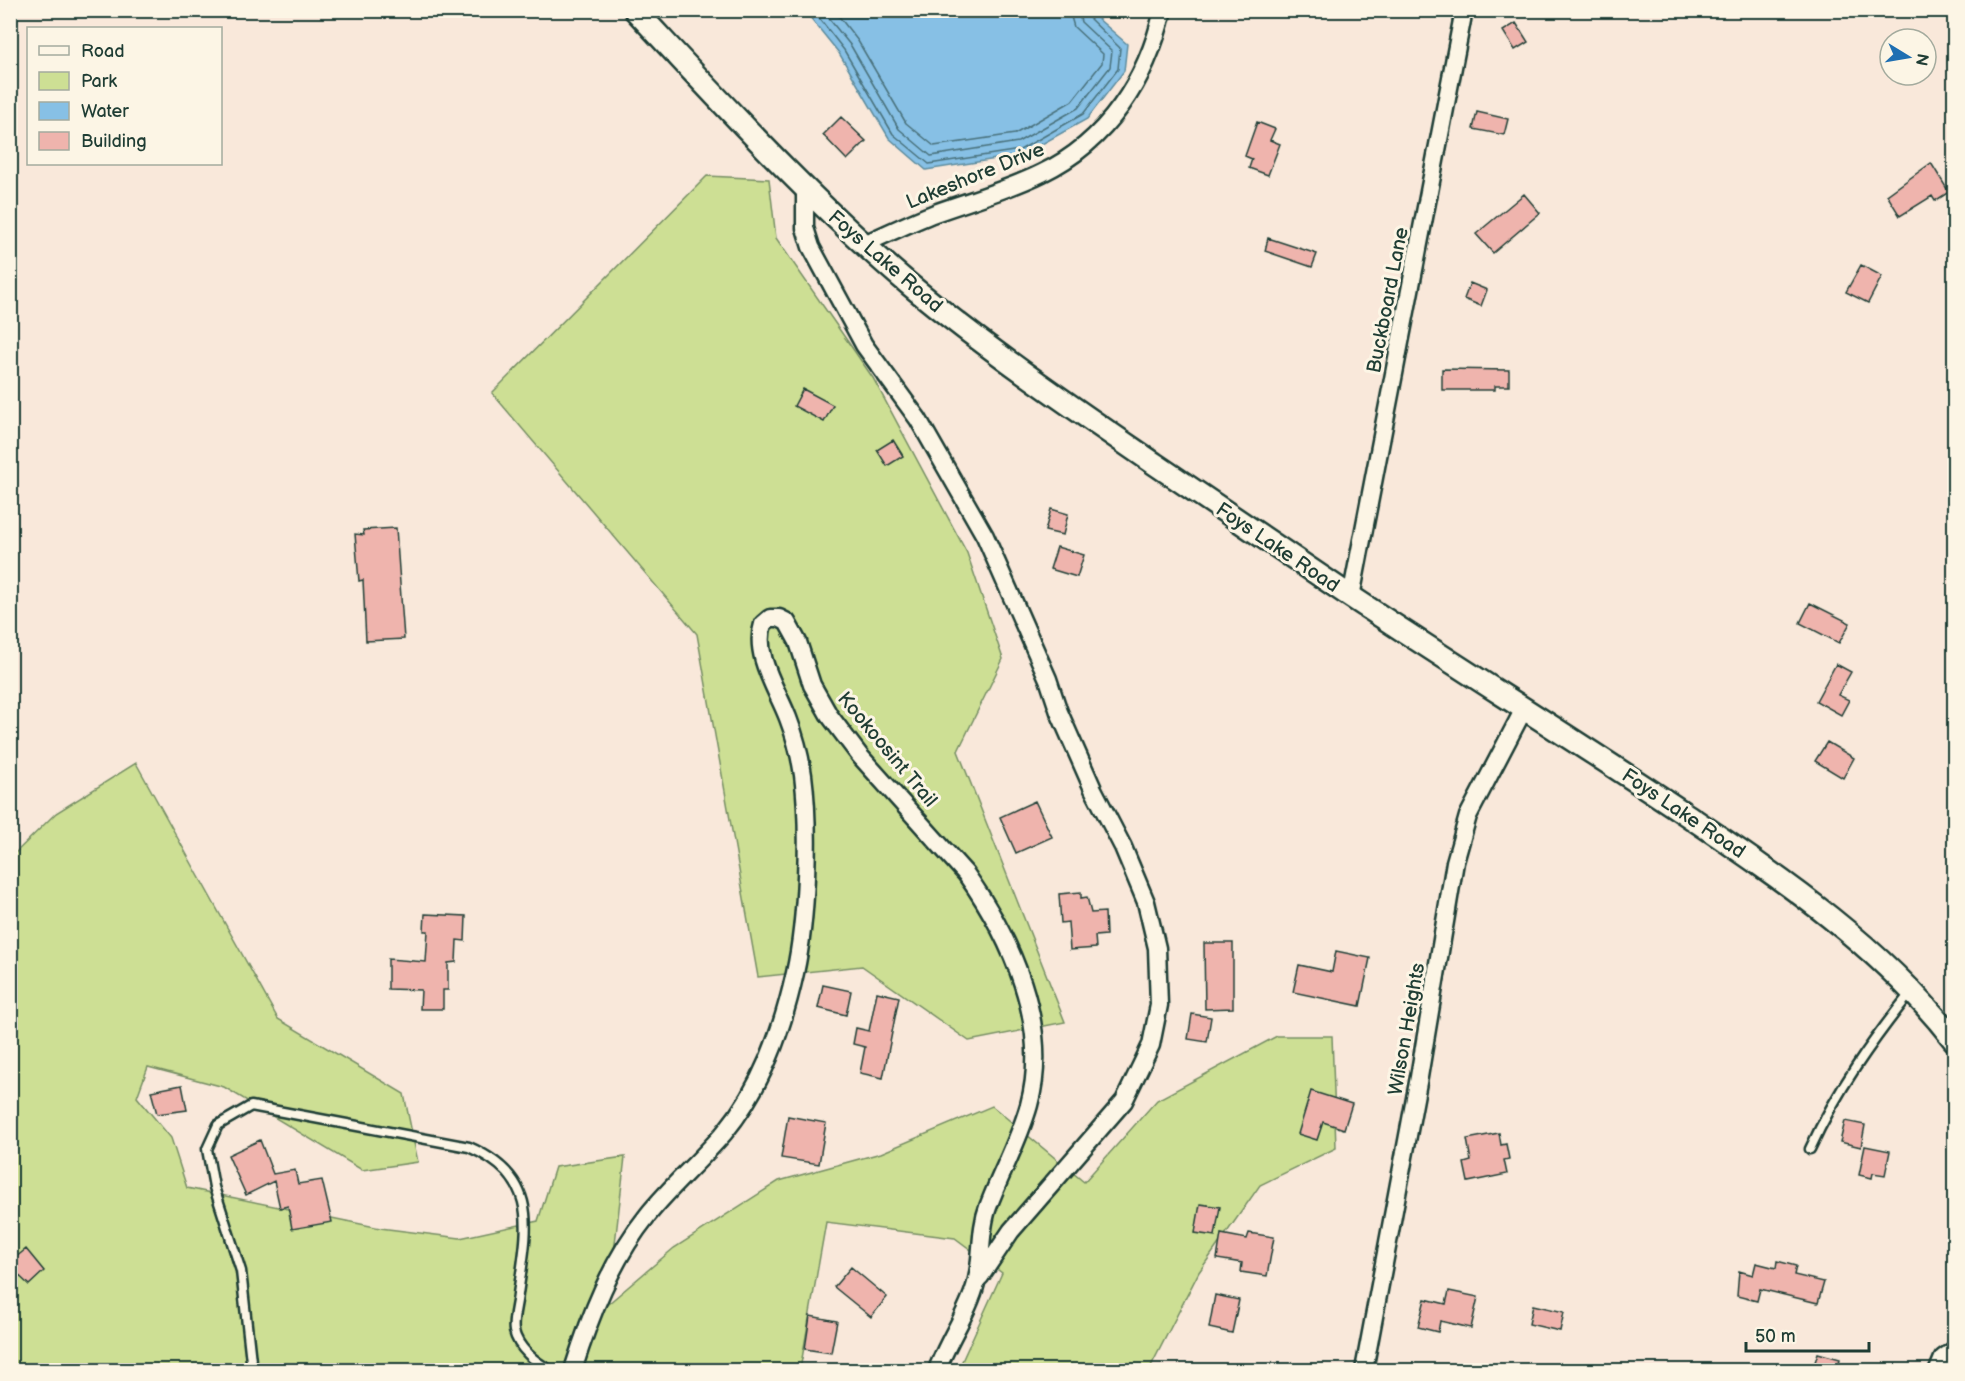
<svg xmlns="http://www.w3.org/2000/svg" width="1965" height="1381" viewBox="0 0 1965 1381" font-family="'Balsamiq Sans',sans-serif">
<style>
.green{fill:#cddf94;stroke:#768e64;stroke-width:1.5}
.water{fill:#87c0e5;stroke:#5d8c9e;stroke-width:1.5}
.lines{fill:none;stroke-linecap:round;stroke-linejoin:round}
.shore{stroke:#49717b;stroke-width:1.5}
.building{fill:#efb4ad;stroke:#1f3d34;stroke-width:1.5}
.service-casing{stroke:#1f3d34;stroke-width:13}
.minor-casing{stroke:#1f3d34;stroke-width:21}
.tertiary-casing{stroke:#1f3d34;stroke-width:26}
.service{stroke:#fcf5e5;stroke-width:8}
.minor{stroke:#fcf5e5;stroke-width:16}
.tertiary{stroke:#fcf5e5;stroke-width:21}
.labels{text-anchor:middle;stroke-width:6;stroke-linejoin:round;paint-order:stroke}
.street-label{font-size:20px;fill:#1f3d34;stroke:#fcf5e5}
</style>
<rect width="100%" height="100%" fill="#f9e8da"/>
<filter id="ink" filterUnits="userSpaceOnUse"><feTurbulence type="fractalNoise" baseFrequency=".0167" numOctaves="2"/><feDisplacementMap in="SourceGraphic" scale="12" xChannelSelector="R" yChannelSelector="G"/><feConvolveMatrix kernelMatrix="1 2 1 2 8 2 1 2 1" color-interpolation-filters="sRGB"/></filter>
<g filter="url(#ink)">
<path class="green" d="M 707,176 L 769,179 L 776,238 L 873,378 L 967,553 L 1003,659 L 958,751 L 1065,1022 L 969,1041 L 862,966 L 758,977 L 697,634 L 492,393 Z
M 136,763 L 278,1019 L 404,1094 L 418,1162 L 362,1170 L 224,1087 L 148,1067 L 137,1097 L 171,1138 L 187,1188 L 380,1228 L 460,1238 L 538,1221 L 555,1167 L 625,1157 L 608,1304 L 674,1248 L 779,1181 L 881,1153 L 992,1106 L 1084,1182 L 1157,1100 L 1277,1036 L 1332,1036 L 1336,1148 L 1260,1185 L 1199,1272 L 1149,1370 L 958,1370 L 1002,1273 L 955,1238 L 826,1222 L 800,1370 L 11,1370 L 11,857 L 56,813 Z"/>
<path class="water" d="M 805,11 L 1089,11 L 1127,44 L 1124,71 L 1087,119 L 1022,155 L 926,170 L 889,138 L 839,53 Z"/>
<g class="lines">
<path class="shore" d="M 813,10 L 844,50 L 893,134 L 929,164 L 1020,150 L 1083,114 L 1118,69 L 1120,48 L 1088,17 L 1085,10
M 822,10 L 851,46 L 899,129 L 931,156 L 1018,142 L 1078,108 L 1110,67 L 1112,51 L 1081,22 L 1078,10
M 834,10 L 858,41 L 906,123 L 934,146 L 1015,134 L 1072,101 L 1102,63 L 1103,54 L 1074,27 L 1069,10"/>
</g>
<path class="building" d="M 1516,23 L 1528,42 L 1515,50 L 1503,31 Z
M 1477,112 L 1508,119 L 1504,135 L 1473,129 Z
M 841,117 L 866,141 L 847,160 L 823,135 Z
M 1257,122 L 1275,129 L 1270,140 L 1280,144 L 1268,175 L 1249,168 L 1252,159 L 1245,156 Z
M 1931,163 L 1949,192 L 1935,201 L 1932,196 L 1900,216 L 1887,195 Z
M 1524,194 L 1540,213 L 1493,253 L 1476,234 Z
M 1268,238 L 1317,254 L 1312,267 L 1265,251 Z
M 1861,265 L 1882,276 L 1868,303 L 1846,292 Z
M 1470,283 L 1487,290 L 1481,306 L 1464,299 Z
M 1442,369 L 1509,370 L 1509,386 L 1495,386 L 1495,390 L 1442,390 Z
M 803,389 L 833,405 L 824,422 L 794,406 Z
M 893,440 L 903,456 L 887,466 L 877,450 Z
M 1051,509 L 1068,514 L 1063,535 L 1045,531 Z
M 396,528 L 404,639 L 366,641 L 363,580 L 359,581 L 355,534 L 364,535 L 363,530 Z
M 1057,547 L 1084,555 L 1077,577 L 1050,569 Z
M 1810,603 L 1850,623 L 1839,643 L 1800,623 Z
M 1836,664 L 1851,672 L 1838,695 L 1849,700 L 1841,715 L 1816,701 Z
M 1827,742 L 1854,758 L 1843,778 L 1815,761 Z
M 1035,801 L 1052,837 L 1016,853 L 1000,817 Z
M 1081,892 L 1081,898 L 1087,897 L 1091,913 L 1105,912 L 1106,935 L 1095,936 L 1096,948 L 1070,950 L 1068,922 L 1061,923 L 1059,894 Z
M 425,914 L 466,916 L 465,941 L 457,940 L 456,962 L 448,963 L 448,990 L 443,990 L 443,1009 L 420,1009 L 421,990 L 388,989 L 388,959 L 426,962 L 428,931 L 424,931 Z
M 1204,943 L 1233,943 L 1233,1008 L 1205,1009 Z
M 1336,951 L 1370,958 L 1360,1006 L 1293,992 L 1299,965 L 1332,972 Z
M 823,985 L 851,991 L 846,1015 L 818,1008 Z
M 877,992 L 899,997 L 883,1078 L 860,1073 L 865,1047 L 853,1044 L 856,1028 L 869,1031 Z
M 1192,1014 L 1211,1017 L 1207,1042 L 1188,1039 Z
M 182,1085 L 187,1110 L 157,1114 L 151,1091 Z
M 1311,1091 L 1352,1104 L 1344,1129 L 1323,1122 L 1317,1140 L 1298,1134 Z
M 788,1116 L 826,1123 L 819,1164 L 781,1158 Z
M 1845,1121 L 1865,1125 L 1861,1147 L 1840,1142 Z
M 1499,1133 L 1501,1145 L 1506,1144 L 1509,1159 L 1504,1160 L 1507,1174 L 1468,1182 L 1464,1163 L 1471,1161 L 1467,1139 Z
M 260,1140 L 273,1174 L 295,1170 L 298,1184 L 322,1180 L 332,1222 L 292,1229 L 288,1206 L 280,1208 L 274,1181 L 246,1195 L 228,1155 Z
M 1865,1146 L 1890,1151 L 1885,1175 L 1873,1173 L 1872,1178 L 1859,1175 Z
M 1200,1204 L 1220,1207 L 1215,1236 L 1195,1233 Z
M 1249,1233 L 1274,1237 L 1267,1276 L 1241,1272 L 1242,1263 L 1217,1259 L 1221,1234 L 1247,1239 Z
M 26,1249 L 44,1271 L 29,1285 L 10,1267 L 10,1262 Z
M 1777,1261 L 1796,1266 L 1794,1275 L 1824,1282 L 1818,1303 L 1760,1289 L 1757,1301 L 1737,1296 L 1739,1271 L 1753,1275 L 1756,1263 L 1776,1268 Z
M 851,1267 L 887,1297 L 871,1317 L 834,1287 Z
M 1449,1291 L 1478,1297 L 1471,1328 L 1440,1321 L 1438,1332 L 1418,1327 L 1425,1299 L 1446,1304 Z
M 1215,1295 L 1239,1300 L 1232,1333 L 1209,1328 Z
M 1533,1305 L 1564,1312 L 1560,1331 L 1529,1324 Z
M 810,1316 L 837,1321 L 831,1353 L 805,1349 Z
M 1818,1353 L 1840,1359 L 1837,1371 L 1812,1371 Z"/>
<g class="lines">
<g class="service-casing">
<path id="service" d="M 1810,1149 C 1837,1090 1872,1041 1912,991
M 252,1370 L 241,1271 L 214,1187 L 207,1149 L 218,1125 L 251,1106 L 469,1147 C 542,1179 527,1229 518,1294 C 517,1305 512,1321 514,1331 C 518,1348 535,1362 550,1370"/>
</g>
<g class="minor-casing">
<path id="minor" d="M 805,189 L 805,228 L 811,247 L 864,345 L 918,419 L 985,536 L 1048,679 L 1059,712 L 1093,789 L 1123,847 L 1146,902 L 1157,948 L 1159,1005 L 1151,1045 L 1124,1101 L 1011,1231 L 980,1277
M 864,244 C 887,234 911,222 935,213 C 971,200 1008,190 1042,173 C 1107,142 1147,80 1163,10
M 1351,597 L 1464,10
M 573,1370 C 590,1316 611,1261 647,1216 C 670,1187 699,1162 724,1133 C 762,1087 782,1031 795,973 C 807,919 810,829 803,775 C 800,755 795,736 788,718 C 777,689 753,655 763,624 L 770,618 L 779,618 L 787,622 L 798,642 L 812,685 L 829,715 L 860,756 L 966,874 C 1011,938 1051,1025 1029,1105 C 1019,1141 1001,1172 988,1207 C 979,1231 983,1258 976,1283 C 970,1309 947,1342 937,1370
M 1364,1370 L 1419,1077 L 1455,862 L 1468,816 L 1525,707
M 1938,1370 L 1943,1358 L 1954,1350"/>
</g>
<g class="tertiary-casing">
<path id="tertiary" d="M 635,10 C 724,105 811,201 910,285 C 988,350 1072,407 1155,464 C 1218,507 1281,550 1344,592 C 1457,667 1572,738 1684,813 C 1783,880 1880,945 1954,1040"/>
</g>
<use href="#service" class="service"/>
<use href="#minor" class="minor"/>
<use href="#tertiary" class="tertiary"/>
</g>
</g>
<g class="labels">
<g class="street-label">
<text transform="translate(975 175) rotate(-22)" y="7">Lakeshore Drive</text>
<text transform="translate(886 261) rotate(41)" y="7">Foys Lake Road</text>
<text transform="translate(1387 300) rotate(-79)" y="7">Buckboard Lane</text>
<text transform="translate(1278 547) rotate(34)" y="7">Foys Lake Road</text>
<text transform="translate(888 749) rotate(50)" y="7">Kookoosint Trail</text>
<text transform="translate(1684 813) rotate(34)" y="7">Foys Lake Road</text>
<text transform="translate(1406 1029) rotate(-80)" y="7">Wilson Heights</text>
</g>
</g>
<rect width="1965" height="1381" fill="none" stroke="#fcf5e5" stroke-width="36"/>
<rect x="18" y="18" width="1929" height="1345" fill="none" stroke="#1f3d34" stroke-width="2" filter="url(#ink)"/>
<rect x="27" y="27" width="195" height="138" fill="#fcf5e5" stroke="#a4ab9e" stroke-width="1.5"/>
<rect x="39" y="46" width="30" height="9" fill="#fcf5e5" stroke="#a4ab9e" stroke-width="1.5"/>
<text x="81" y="57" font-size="18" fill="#1f3d34">Road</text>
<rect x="39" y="72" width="30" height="18" fill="#cddf94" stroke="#a4ab9e" stroke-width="1.5"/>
<text x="81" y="87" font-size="18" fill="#1f3d34">Park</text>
<rect x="39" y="102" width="30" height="18" fill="#87c0e5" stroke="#a4ab9e" stroke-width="1.5"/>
<text x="81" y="117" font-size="18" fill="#1f3d34">Water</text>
<rect x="39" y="132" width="30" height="18" fill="#efb4ad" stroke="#a4ab9e" stroke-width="1.5"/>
<text x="81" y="147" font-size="18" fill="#1f3d34">Building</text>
<g transform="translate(1908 57) rotate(101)"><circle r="28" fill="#fcf5e5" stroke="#a4ab9e" stroke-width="1.5"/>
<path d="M0-4.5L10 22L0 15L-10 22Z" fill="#1f6fb2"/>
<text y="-9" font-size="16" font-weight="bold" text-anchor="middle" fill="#1f3d34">N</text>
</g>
<path d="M1746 1342v9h123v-9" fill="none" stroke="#1f3d34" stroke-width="3"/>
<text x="1755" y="1342" font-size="18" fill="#1f3d34" stroke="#fcf5e5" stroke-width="4.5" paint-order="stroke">50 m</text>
</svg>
